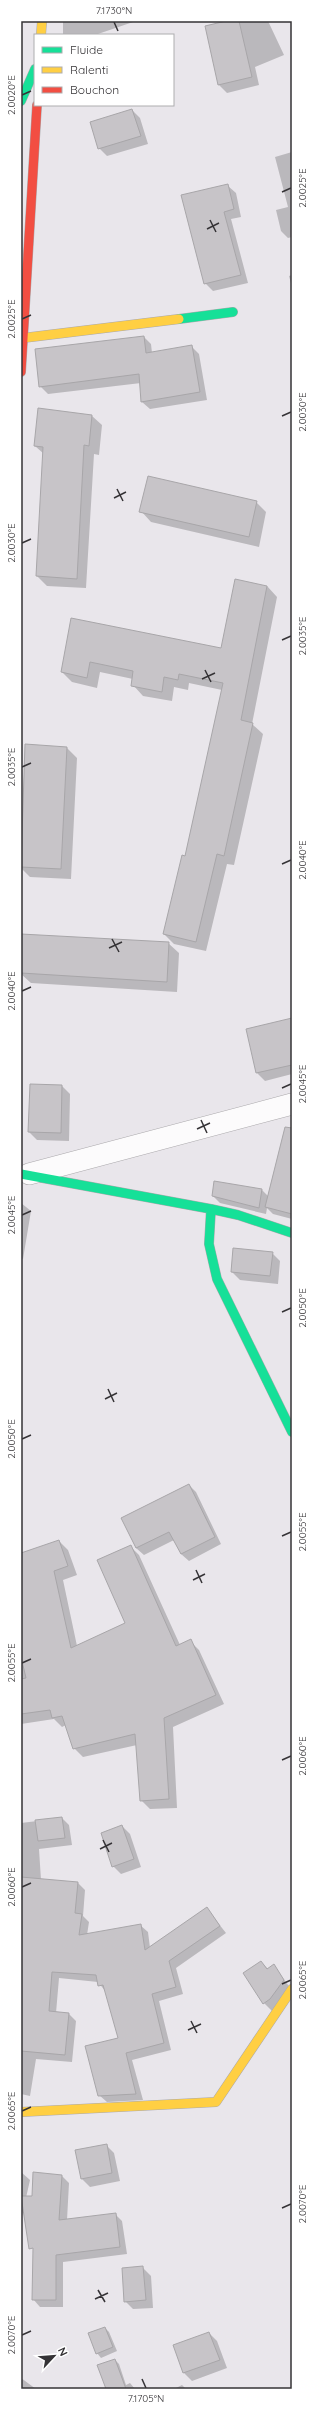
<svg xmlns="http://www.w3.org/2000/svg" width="313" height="2410" viewBox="0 0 313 2410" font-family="Quicksand,sans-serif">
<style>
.shadow{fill:#0003}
.building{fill:#c7c4c8;stroke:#a8a6a9}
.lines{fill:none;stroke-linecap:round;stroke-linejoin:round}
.street-casing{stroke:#aba9ac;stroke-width:22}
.fast-casing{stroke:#aba9ac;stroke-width:10}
.slow-casing{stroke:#aba9ac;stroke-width:10}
.jam-casing{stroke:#aba9ac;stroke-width:10}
.street{stroke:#fcfbfc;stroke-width:21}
.fast{stroke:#16e098;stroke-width:9}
.slow{stroke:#ffcf43;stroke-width:9}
.jam{stroke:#f24e42;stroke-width:9}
.ticks{fill:none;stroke:#353336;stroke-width:1.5}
.neatline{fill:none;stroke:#353336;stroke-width:1.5}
.ticks-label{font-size:10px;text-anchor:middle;fill:#353336}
</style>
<rect width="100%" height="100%" fill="#e9e6eb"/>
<path class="shadow" d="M 63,21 L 136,21 L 95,35 L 63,35 Z
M 230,21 L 268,21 L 284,55 L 255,67 L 259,85 L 227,93 L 219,85 L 206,26 Z
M 132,110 L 140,118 L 148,144 L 107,156 L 99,148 Z
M 292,152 L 292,237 L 288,238 L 281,231 L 276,210 L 288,207 L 275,157 Z
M 228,186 L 236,193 L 241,217 L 231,219 L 248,283 L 213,291 L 205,283 L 182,196 Z
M 292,275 L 292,287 L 289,276 Z
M 144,337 L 151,344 L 152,353 L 191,346 L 199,354 L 207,400 L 150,409 L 142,402 L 141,383 L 48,394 L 40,386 Z
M 39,409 L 92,416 L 102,425 L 99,455 L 94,454 L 86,588 L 47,586 L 37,576 L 44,454 L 35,446 Z
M 256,502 L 266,512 L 259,547 L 151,522 L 141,511 Z
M 267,586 L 277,597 L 252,724 L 263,734 L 234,865 L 227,864 L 206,951 L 174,944 L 164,934 L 185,857 L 222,690 L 189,683 L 188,690 L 174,687 L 172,701 L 143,696 L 133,685 L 133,679 L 100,672 L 97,688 L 72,682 L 62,672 L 72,619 L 222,649 Z
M 25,745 L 67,748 L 77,758 L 71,879 L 30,877 L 21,868 Z
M 168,943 L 179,953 L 177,992 L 31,983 L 21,974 L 21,954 Z
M 292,1019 L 292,1074 L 265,1081 L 257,1073 Z
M 62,1086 L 70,1094 L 69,1141 L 37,1140 L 29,1132 Z
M 292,1153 L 292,1219 L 273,1214 L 267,1208 L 266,1214 L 220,1203 L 213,1196 L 262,1190 L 269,1197 Z
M 21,1203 L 31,1211 L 23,1259 L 21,1258 Z
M 272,1253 L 280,1261 L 278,1284 L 240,1280 L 232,1272 Z
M 189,1485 L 196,1492 L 221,1544 L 189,1561 L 181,1554 L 174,1540 L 144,1555 L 136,1548 L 122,1519 Z
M 59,1541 L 68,1550 L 77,1575 L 63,1580 L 77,1646 L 126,1623 L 130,1546 L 139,1555 L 180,1645 L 190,1641 L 199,1650 L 224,1704 L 173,1727 L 177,1808 L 150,1809 L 141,1800 L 137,1745 L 83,1757 L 74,1748 L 66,1725 L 62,1727 L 54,1719 L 21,1724 L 21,1554 Z
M 62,1818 L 69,1825 L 72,1845 L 39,1849 L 41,1880 L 78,1883 L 85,1890 L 83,1916 L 89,1922 L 87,1935 L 140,1925 L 148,1932 L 150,1948 L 207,1909 L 226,1933 L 176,1968 L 183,1994 L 159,2001 L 171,2050 L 132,2060 L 143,2100 L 107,2102 L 99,2095 L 119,2038 L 106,1992 L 98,1982 L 59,1978 L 56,2013 L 69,2014 L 76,2021 L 72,2062 L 36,2059 L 30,2096 L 21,2094 L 21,1823 Z
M 122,1826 L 130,1834 L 141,1867 L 121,1874 L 113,1866 Z
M 261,1962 L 268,1969 L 274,1966 L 291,1989 L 272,2011 L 264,2003 Z
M 106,2145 L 114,2153 L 120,2181 L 90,2187 L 82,2179 Z
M 21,2172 L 30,2180 L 21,2220 Z
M 62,2176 L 69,2183 L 67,2220 L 115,2214 L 122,2221 L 127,2254 L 63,2262 L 63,2307 L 40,2307 L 33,2299 Z
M 143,2268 L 151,2276 L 153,2308 L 133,2309 L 125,2301 Z
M 105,2328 L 109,2332 L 117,2351 L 101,2358 L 97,2353 Z
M 209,2333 L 217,2341 L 227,2368 L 192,2381 L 184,2373 L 174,2346 Z
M 115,2360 L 119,2364 L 126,2385 L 130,2383 L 135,2389 L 107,2389 Z
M 21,2378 L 36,2389 L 21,2389 Z
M 182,2385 L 186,2389 L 174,2389 Z"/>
<path class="building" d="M 226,21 L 239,21 L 252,77 L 218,85 L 205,26 Z
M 132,109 L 141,136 L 98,149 L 90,122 Z
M 228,184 L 234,209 L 224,212 L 241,275 L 204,284 L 181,195 Z
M 144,336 L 146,353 L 192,345 L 200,392 L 141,402 L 139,374 L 39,387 L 35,349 Z
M 38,408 L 92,415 L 89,446 L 84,445 L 77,579 L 36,576 L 43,447 L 34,446 Z
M 148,476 L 257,501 L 249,537 L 139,512 Z
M 235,579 L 267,586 L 241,720 L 253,723 L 224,856 L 217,854 L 196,942 L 163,934 L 182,855 L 185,856 L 223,683 L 179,674 L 178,680 L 164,677 L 162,692 L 131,686 L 133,671 L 90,662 L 87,678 L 61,672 L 71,618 L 221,648 Z
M 25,744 L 67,747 L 61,869 L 21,867 Z
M 21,934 L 169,942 L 167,982 L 21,973 Z
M 292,1018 L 292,1065 L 256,1073 L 246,1029 Z
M 30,1084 L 62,1085 L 61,1133 L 28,1132 Z
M 285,1127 L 292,1128 L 292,1214 L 265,1207 Z
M 214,1181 L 262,1189 L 259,1208 L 212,1196 Z
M 233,1248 L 273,1252 L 270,1276 L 231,1272 Z
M 189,1484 L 215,1537 L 181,1554 L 169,1532 L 136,1548 L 121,1518 Z
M 59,1540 L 68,1566 L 54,1571 L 71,1648 L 125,1623 L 97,1560 L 131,1545 L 176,1646 L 191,1639 L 216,1695 L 164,1718 L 169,1799 L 140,1801 L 135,1734 L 73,1749 L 62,1716 L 52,1718 L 50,1710 L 21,1714 L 21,1679 L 26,1678 L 21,1657 L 21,1553 Z
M 62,1817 L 65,1838 L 38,1841 L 35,1820 Z
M 122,1825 L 134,1859 L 112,1867 L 101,1833 Z
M 21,1877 L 78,1882 L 75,1913 L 82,1914 L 79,1935 L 141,1924 L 145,1950 L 207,1907 L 220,1926 L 169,1961 L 176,1987 L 152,1994 L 164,2043 L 126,2053 L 136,2094 L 98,2096 L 85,2046 L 118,2038 L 103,1985 L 98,1986 L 96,1975 L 52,1972 L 49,2011 L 69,2013 L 65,2055 L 21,2051 Z
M 261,1961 L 267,1969 L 274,1964 L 284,1980 L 270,1999 L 263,2004 L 243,1973 Z
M 107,2144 L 112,2173 L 81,2179 L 75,2150 Z
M 33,2172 L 62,2175 L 59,2220 L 116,2213 L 120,2247 L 56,2255 L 56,2300 L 32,2300 L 33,2248 L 29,2249 L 21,2196 L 32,2196 Z
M 143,2266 L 146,2300 L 124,2302 L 122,2268 Z
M 105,2327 L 113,2347 L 96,2354 L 88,2333 Z
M 209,2332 L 220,2360 L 183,2373 L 173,2345 Z
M 115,2359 L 126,2389 L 106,2389 L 97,2365 Z"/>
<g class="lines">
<g class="street-casing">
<path id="street" d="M 29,1174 L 292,1104"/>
</g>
<g class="fast-casing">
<path id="fast" d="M 21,101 L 35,69
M 179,319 L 233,312
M 21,1174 L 211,1209 L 238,1215 L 292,1233
M 211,1209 L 209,1244 L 217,1279 L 292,1432"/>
</g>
<g class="slow-casing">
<path id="slow" d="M 41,35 L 42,21
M 23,338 L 179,319
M 21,2112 L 216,2102 L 292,1989"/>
</g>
<g class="jam-casing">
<path id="jam" d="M 21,372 L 37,105"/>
</g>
<use href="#street" class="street"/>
<use href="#fast" class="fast"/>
<use href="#slow" class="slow"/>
<use href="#jam" class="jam"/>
</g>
<path class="ticks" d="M 114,22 L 118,31M 22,95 L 31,91M 282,192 L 291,188M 210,220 L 216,232M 207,229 L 219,223M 22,319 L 31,315M 282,416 L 291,412M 117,489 L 123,501M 114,498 L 126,492M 22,543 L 31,539M 282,640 L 291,636M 205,670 L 211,682M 202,679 L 215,673M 22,767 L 31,763M 282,864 L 291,860M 112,939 L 119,952M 109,948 L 122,942M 22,991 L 31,987M 282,1088 L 291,1084M 201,1120 L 207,1133M 197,1129 L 210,1123M 22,1215 L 31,1211M 282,1312 L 291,1308M 108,1389 L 114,1402M 105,1399 L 117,1393M 22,1439 L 31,1435M 282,1536 L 291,1532M 196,1570 L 202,1583M 193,1580 L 205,1574M 22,1663 L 31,1659M 282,1760 L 291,1756M 103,1840 L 109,1852M 100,1849 L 112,1843M 22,1887 L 31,1883M 282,1984 L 291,1980M 191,2021 L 197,2033M 188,2030 L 201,2024M 22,2111 L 31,2107M 282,2208 L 291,2204M 98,2290 L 105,2302M 95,2299 L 108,2293M 22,2335 L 31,2331M 142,2379 L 146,2388"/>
<rect width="313" height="2410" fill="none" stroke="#ffffff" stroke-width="44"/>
<rect x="34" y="34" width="140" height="72" fill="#ffffff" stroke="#aeadaf"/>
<rect x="42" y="47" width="20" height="6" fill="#16e098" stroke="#aeadaf"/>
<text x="70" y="54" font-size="12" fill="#353336">Fluide</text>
<rect x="42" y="67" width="20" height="6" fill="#ffcf43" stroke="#aeadaf"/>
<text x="70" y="74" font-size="12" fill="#353336">Ralenti</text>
<rect x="42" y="87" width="20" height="6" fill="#f24e42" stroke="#aeadaf"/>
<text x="70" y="94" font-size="12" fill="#353336">Bouchon</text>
<g transform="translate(54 2356) rotate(64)" stroke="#ffffff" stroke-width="3" paint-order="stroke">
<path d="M0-3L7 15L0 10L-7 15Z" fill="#353336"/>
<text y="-6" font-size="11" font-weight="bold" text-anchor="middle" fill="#353336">N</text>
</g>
<rect x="22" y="22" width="269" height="2366" class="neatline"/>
<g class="ticks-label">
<text x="114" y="14">7.1730°N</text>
<text transform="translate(11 95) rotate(-90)" y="4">2.0020°E</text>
<text transform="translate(302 188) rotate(-90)" y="4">2.0025°E</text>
<text transform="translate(11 319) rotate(-90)" y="4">2.0025°E</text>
<text transform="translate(302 412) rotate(-90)" y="4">2.0030°E</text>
<text transform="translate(11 543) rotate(-90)" y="4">2.0030°E</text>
<text transform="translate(302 636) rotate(-90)" y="4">2.0035°E</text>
<text transform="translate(11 767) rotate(-90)" y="4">2.0035°E</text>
<text transform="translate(302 860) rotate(-90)" y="4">2.0040°E</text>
<text transform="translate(11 991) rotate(-90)" y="4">2.0040°E</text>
<text transform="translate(302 1084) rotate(-90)" y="4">2.0045°E</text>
<text transform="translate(11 1215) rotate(-90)" y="4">2.0045°E</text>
<text transform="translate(302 1308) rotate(-90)" y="4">2.0050°E</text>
<text transform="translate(11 1439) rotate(-90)" y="4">2.0050°E</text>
<text transform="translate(302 1532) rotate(-90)" y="4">2.0055°E</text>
<text transform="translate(11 1663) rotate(-90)" y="4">2.0055°E</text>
<text transform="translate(302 1756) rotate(-90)" y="4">2.0060°E</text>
<text transform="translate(11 1887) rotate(-90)" y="4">2.0060°E</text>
<text transform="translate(302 1980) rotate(-90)" y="4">2.0065°E</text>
<text transform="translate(11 2111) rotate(-90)" y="4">2.0065°E</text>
<text transform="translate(302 2204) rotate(-90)" y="4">2.0070°E</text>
<text transform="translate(11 2335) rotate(-90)" y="4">2.0070°E</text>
<text x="146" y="2402">7.1705°N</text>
</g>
</svg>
